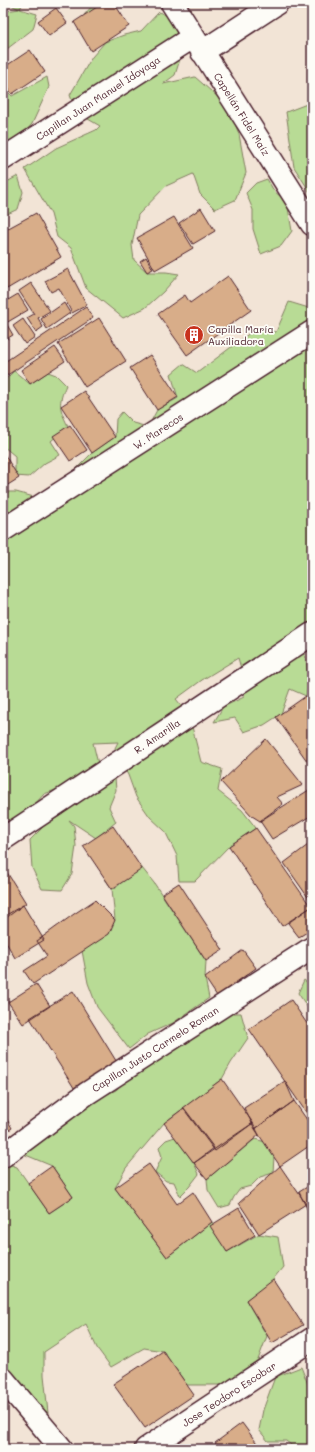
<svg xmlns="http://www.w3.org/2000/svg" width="315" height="1452" viewBox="0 0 315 1452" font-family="Mali,sans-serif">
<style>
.green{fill:#b8db95;stroke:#817d60}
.building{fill:#d8ad89;stroke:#4a1f2b}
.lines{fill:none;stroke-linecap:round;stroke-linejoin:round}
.street-casing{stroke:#4a1f2b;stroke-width:25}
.street{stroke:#fdfcf7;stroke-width:22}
.labels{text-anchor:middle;stroke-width:3.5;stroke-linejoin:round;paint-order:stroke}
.street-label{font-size:10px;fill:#4a1f2b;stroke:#fdfcf7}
.poi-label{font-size:10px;fill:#4a1f2b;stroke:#fdfcf7;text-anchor:start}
</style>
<rect width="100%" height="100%" fill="#f2e4d6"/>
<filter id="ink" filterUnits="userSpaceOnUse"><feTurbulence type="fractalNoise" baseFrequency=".025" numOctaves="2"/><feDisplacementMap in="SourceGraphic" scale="8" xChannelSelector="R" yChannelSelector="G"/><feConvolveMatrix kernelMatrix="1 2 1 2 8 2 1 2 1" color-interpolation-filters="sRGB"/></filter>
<g filter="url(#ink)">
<path class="green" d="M 7,3 L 23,3 L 20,9 L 37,14 L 33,29 L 3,52 L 3,12 L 6,11 L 19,9 Z
M 92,3 L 119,3 L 108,14 L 84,15 L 93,5 Z
M 159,12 L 178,21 L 183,50 L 175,75 L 163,84 L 195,77 L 228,106 L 239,134 L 246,173 L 235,200 L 215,209 L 200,194 L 193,174 L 166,186 L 138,215 L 132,245 L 134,260 L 147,272 L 166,272 L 179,274 L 163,292 L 145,308 L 123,318 L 86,288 L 71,248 L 57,237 L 51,214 L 25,169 L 56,148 L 96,130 L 100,126 L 76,112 L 70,95 L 92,57 L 105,42 L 124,35 L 141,31 Z
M 47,77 L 49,87 L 32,124 L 13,146 L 3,150 L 3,87 L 12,96 Z
M 312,102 L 312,195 L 294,167 L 286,112 Z
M 18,176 L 23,192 L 18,209 L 3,216 L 3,184 Z
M 267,179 L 274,191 L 287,202 L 292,231 L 281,246 L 261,254 L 253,229 L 253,210 L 246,193 L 256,183 Z
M 289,302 L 312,309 L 312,634 L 308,637 L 305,652 L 309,683 L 306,696 L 290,689 L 281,714 L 264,725 L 244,732 L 235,718 L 214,722 L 223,707 L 244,697 L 244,679 L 238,658 L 202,680 L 176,699 L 189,715 L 201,762 L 222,769 L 218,791 L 242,810 L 256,828 L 229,846 L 195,881 L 179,881 L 177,856 L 165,831 L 150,817 L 136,797 L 128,775 L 120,761 L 115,748 L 118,742 L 93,743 L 100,772 L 106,771 L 115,778 L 116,790 L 109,807 L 116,822 L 96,838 L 69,820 L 74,826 L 76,846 L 72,874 L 62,890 L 42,889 L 32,868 L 30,840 L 45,825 L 63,814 L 57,808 L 90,778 L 44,794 L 16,825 L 3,816 L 3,492 L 16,492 L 34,497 L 52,498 L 77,483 L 75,470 L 92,453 L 115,437 L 116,419 L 122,412 L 133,423 L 148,427 L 157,410 L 178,398 L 171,374 L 183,364 L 197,373 L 255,329 L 276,332 Z
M 14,371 L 30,384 L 48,372 L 56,375 L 66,385 C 58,404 59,408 68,426 L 51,441 L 60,455 L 45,463 L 29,477 L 15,476 L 15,456 L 3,446 L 3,382 Z
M 138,863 L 154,883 L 206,961 L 205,978 L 209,998 L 173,1023 L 148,1034 L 129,1049 L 97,1007 L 88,983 L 80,940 L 115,920 L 112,889 L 105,879 L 115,889 Z
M 304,980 L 312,986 L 312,1014 L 298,993 Z
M 228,1013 L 241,1013 L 248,1038 L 231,1063 L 222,1079 L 164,1123 L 126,1168 L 115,1188 L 167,1257 L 212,1222 L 227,1252 L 259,1234 L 278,1237 L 283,1267 L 269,1284 L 246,1300 L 267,1336 L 258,1360 L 222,1385 L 187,1385 L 163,1351 L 144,1348 L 111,1367 L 97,1348 L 86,1324 L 44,1352 L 44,1375 L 48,1413 L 38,1420 L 3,1379 L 3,1162 L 17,1167 L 49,1213 L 73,1197 L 52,1166 L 21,1153 L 89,1102 L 116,1090 L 165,1043 Z
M 175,1137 L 194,1163 L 199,1174 L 189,1187 L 180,1196 L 174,1182 L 166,1181 L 155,1172 L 162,1157 L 159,1147 L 166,1140 Z
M 255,1139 L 265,1142 L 274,1156 L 273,1173 L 260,1177 L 251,1186 L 240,1189 L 234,1197 L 230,1205 L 219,1208 L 208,1190 L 207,1179 Z
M 301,1367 L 310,1389 L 312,1386 L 312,1449 L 296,1449 L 286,1441 L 268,1441 L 259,1430 L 263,1410 L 275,1377 Z"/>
<path class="building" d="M 103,3 L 114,3 L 129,26 L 91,51 L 74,22 Z
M 56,8 L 67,23 L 49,36 L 38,21 Z
M 30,50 L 45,72 L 12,94 L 3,81 L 3,68 Z
M 201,208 L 215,231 L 193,244 L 179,223 Z
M 36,213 L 61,257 L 7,289 L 3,283 L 3,231 Z
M 174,217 L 193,248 L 155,270 L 137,238 Z
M 146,257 L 153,269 L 147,272 L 140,261 Z
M 68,269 L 87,305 L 72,313 L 59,288 L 51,292 L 45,281 Z
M 228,276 L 251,310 L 187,355 L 158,314 L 185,295 L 190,303 Z
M 31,283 L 50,311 L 38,318 L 43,327 L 36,332 L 27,318 L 34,314 L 19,291 Z
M 18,294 L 28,310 L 6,323 L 13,335 L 3,341 L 3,303 Z
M 64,303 L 70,313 L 47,329 L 41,319 Z
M 86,307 L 93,318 L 3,378 L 3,363 Z
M 99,318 L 126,361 L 85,387 L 58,344 Z
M 23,319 L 35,337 L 25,344 L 13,326 Z
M 55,347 L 65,361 L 30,384 L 21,370 Z
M 150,355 L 178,397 L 157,410 L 130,368 Z
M 84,391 L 115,437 L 92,453 L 61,406 Z
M 70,425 L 87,450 L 70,461 L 53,436 Z
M 3,452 L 19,478 L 3,488 Z
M 306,696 L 312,704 L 312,768 L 276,717 Z
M 266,739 L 303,785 L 277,797 L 283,804 L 260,821 L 252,816 L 221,782 Z
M 312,788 L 312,815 L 272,839 L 260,821 Z
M 113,826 L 142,869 L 112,889 L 83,846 Z
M 256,828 L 311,907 L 282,926 L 229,846 Z
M 312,842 L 312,903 L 284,863 Z
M 3,866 L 26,903 L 6,918 L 3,912 Z
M 179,883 L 223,950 L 206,961 L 162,894 Z
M 95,900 L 115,920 L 109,934 L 33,984 L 24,971 L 47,956 L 37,941 L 74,914 Z
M 23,905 L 44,940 L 15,958 L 3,937 L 3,917 Z
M 311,907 L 312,929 L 299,937 L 288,923 Z
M 243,950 L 256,968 L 217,996 L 205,978 Z
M 36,984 L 50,1006 L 23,1024 L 8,1002 Z
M 73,991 L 118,1064 L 76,1091 L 30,1018 Z
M 291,1000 L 312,1031 L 312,1121 L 249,1029 Z
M 222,1079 L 253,1123 L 215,1151 L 183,1108 Z
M 285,1081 L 294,1101 L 255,1129 L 244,1108 Z
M 294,1101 L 312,1127 L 312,1144 L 280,1166 L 255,1129 Z
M 184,1108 L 214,1148 L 194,1163 L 164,1123 Z
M 3,1113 L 12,1128 L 3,1134 Z
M 253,1123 L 259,1135 L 207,1179 L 194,1163 Z
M 149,1164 L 177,1204 L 193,1192 L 212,1222 L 167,1257 L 115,1188 Z
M 52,1166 L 73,1197 L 49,1213 L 28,1183 Z
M 280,1166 L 306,1204 L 259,1234 L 239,1203 Z
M 312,1184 L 312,1219 L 299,1192 Z
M 239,1208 L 255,1235 L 227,1252 L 210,1226 Z
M 273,1279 L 303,1325 L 272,1343 L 246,1300 Z
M 163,1351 L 194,1395 L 145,1428 L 113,1384 Z
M 242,1423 L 259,1446 L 255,1449 L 220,1449 L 215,1443 Z"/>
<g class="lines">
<g class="street-casing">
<path id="street" d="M 172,3 L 312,224
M 202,52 L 277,3
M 3,159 L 193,37
M 3,530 L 312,332
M 3,839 L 312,634
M 3,1156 L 86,1094 L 312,948
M 3,1379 L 62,1449
M 146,1449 L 312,1339"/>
</g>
<use href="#street" class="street"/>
</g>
</g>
<defs>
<g id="building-disc" transform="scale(1)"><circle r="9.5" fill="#c8321e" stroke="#fdfcf7"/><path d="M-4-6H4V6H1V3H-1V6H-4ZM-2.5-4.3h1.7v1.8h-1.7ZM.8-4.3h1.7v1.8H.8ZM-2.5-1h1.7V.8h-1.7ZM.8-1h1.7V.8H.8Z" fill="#fff"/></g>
</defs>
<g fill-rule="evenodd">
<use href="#building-disc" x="194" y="335"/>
</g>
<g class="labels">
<g class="street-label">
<text transform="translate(98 98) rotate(-33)" y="4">Capillan Juan Manuel Idoyaga</text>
<text transform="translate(242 114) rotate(58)" y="4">Capellán Fidel Maíz</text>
<text transform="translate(158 431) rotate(-33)" y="4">W. Marecos</text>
<text transform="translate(157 736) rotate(-34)" y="4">R. Amarilla</text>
<text transform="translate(155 1049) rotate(-33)" y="4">Capillan Justo Carmelo Roman</text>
<text transform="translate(229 1394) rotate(-33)" y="4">Jose Teodoro Escobar</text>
</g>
<g class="poi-label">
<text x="208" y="333">Capilla María<tspan x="208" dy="12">Auxiliadora</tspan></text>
</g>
</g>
<rect width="315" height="1452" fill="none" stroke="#fdfcf7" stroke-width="16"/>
<rect x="8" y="8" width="299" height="1436" fill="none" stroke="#4a1f2b" stroke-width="1.5" filter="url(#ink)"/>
</svg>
